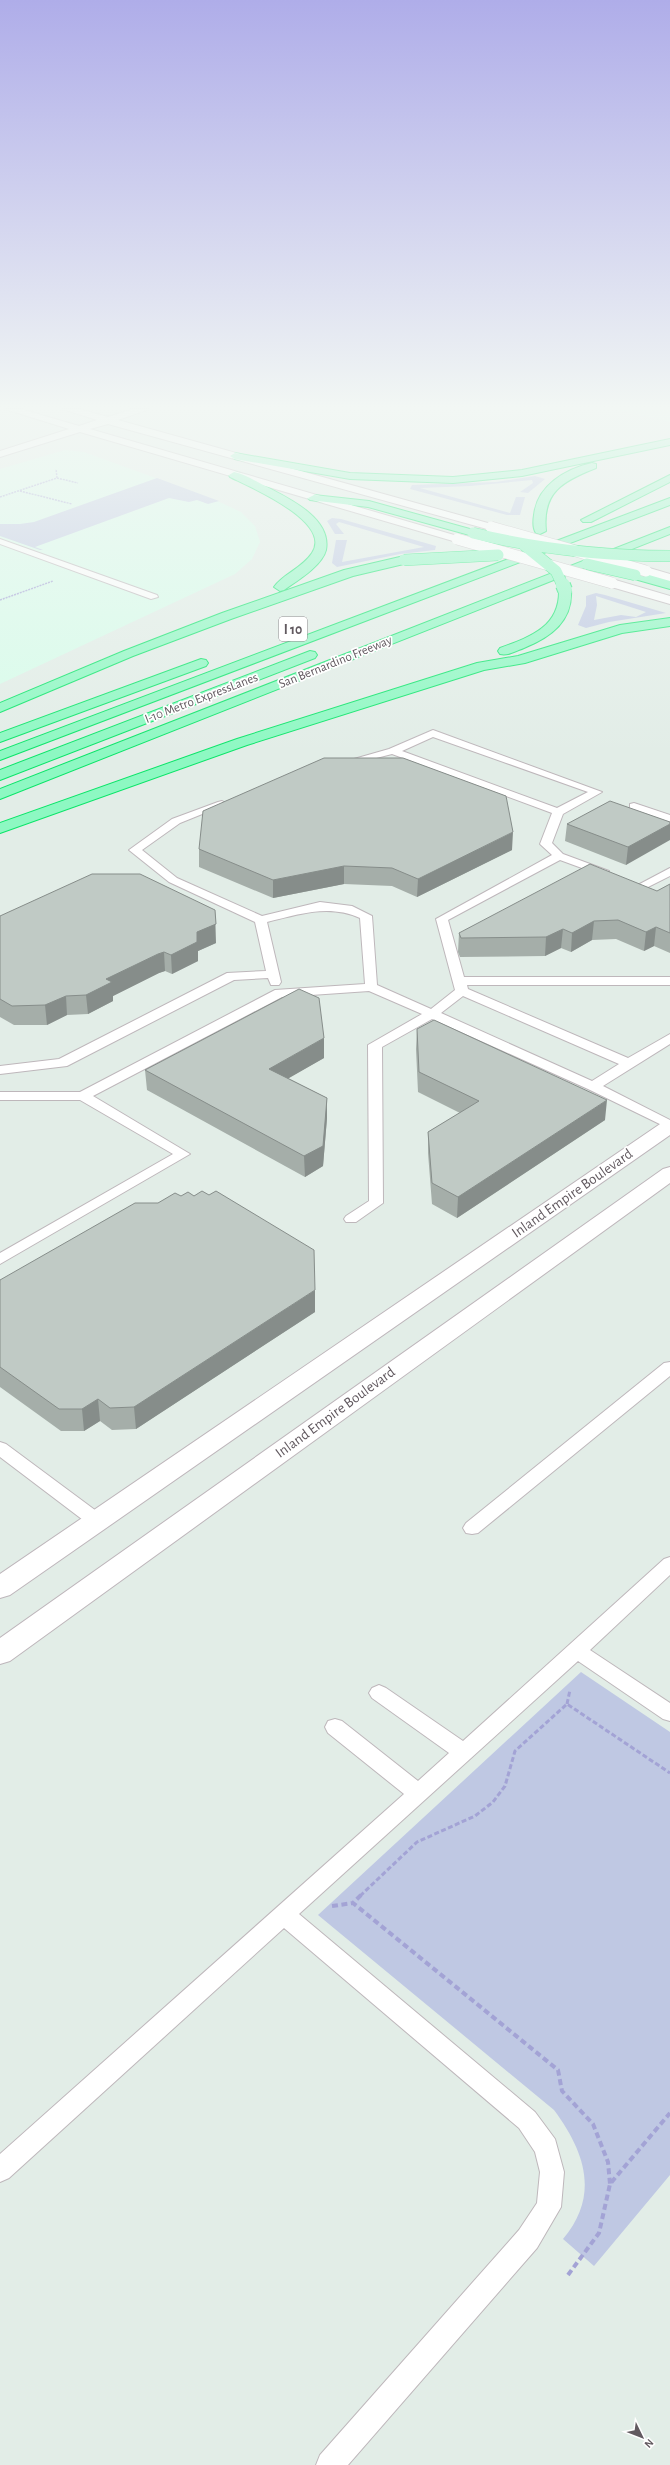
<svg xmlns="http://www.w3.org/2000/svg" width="670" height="2465" viewBox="0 0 670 2465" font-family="'Alegreya Sans',sans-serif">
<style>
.commercial{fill:#d7fcea}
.green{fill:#bfc8e3;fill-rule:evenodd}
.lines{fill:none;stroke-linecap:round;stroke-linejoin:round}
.lane-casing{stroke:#beb7bb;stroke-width:2}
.secondary-casing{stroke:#beb6bb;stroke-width:2}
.highway-casing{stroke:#0ae568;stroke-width:2}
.path-far2{stroke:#a3a3d5;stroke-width:1.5;stroke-dasharray:2 1;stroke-linecap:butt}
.path-far1{stroke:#a3a3d5;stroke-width:3;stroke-dasharray:5 2.5;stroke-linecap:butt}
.path{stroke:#a3a3d5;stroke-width:4;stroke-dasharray:6 3.5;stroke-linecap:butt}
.lane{fill:#fff;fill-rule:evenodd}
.secondary{fill:#fff;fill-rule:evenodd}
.highway{fill:#8df8c2;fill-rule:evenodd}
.secondary-bridge-casing{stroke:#beb6bb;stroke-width:12;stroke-linecap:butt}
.highway-bridge-far1-casing{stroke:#0ae568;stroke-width:12;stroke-linecap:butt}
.highway-bridge-casing{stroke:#0ae568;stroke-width:16;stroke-linecap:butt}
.secondary-bridge{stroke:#fff;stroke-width:11}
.highway-bridge-far1{stroke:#8df8c2;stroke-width:11}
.highway-bridge{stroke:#8df8c2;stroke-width:14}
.wall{fill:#a5aea9}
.shaded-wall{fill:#868d8a}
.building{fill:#c0cac5;stroke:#868d8a}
.labels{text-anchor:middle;stroke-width:3.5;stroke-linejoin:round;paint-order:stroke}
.far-street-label{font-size:13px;fill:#625a60;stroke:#fff}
.shield{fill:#fff;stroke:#918c90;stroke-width:1}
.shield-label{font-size:14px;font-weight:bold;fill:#625a60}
.street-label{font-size:15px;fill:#625a60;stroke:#fff}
</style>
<rect width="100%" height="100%" fill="#e2ede7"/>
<path class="commercial" d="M 614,409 L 670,409 L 670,422 Z
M 65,450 L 84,452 L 213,499 L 241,512 L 255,526 L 260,542 L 252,559 L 235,574 L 0,684 L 0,469 Z"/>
<path class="green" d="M 535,476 L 545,479 L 528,493 L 520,492 L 533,483 L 532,480 L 470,486 L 420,488 L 510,513 L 516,497 L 525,497 L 520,515 L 507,515 L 410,489 L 412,485 L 496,482 Z
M 157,478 L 219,501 L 208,504 L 197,500 L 189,502 L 169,498 L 35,547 L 43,550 L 40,550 L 0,536 L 0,524 L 20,524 L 34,522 Z
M 332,518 L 341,519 L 436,546 L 435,550 L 400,554 L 337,567 L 332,563 L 336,540 L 347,540 L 342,562 L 424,547 L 339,522 L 336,524 L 344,534 L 335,534 L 327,521 Z
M 596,593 L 605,595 L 666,613 L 609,622 L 586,628 L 578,625 L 586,606 L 586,596 ZM 596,596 L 646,612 L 636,617 L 621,615 L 594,620 L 597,605 Z
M 581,1672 L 670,1732 L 670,2175 L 594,2266 L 563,2239 C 600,2195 585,2152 554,2110 L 318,1915 Z"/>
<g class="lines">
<g class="lane-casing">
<path id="lane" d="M 0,539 L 157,595 L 158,597 L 151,599 L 0,544 Z
M 433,730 L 602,792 L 563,814 L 552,843 L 563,854 L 609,871 L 609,875 L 601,875 L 560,860 L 448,920 L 464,977 L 670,977 L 670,985 L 467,985 L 468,989 L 628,1058 L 670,1034 L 670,1044 L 603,1086 L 670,1120 L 670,1129 L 588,1089 L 432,1019 L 382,1047 L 383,1203 L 356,1222 L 346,1222 L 344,1219 L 346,1216 L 369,1201 L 368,1045 L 422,1014 L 369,991 L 282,997 L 93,1096 L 190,1154 L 0,1264 L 0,1253 L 173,1154 L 80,1100 L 0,1100 L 0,1092 L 80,1092 L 275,990 L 365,984 L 360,918 C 329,904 300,914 267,922 L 281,982 L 279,985 L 271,985 L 268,978 L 234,980 L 67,1066 L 0,1074 L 0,1066 L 59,1059 L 227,973 L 266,971 L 255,922 L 169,882 L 129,850 L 172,819 L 218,802 L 222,801 L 227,804 L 180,823 L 142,850 L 177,878 L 262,916 L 320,902 L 352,906 L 372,916 L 377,985 L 431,1009 L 455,990 L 436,919 L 552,855 L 540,844 L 552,813 L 392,754 L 345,766 L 340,763 L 389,749 ZM 433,737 L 588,792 L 557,808 L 402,751 ZM 463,996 L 619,1064 L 592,1081 L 441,1013 Z
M 634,803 L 670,815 L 670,822 L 630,808 L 630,804 Z
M 670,868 L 670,876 L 646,888 L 638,888 L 636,886 Z
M 670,1362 L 670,1376 L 478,1533 L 472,1534 L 466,1533 L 463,1528 L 466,1523 L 664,1363 Z
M 0,1442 L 6,1444 L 103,1516 L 106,1521 L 103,1526 L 97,1527 L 91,1526 L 0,1457 Z
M 670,1557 L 670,1575 L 590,1650 L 670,1703 L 670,1721 L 663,1719 L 578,1661 L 299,1914 L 535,2112 L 555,2139 L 564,2172 L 561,2207 L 537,2248 L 348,2465 L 316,2465 L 320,2455 L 519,2230 L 537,2203 L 540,2172 L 535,2152 L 519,2128 L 284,1928 L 9,2178 L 0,2182 L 0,2154 L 404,1794 L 328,1733 L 325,1727 L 328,1721 L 335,1719 L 342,1721 L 418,1781 L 449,1753 L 372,1698 L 369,1693 L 372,1688 L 379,1685 L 386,1688 L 463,1741 L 664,1559 Z"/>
</g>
<g class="secondary-casing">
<path id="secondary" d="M 5,409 L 21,409 L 79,426 L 97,420 L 62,409 L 79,409 L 108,417 L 133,409 L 149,409 L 118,420 L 495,525 L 497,527 L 495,529 L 487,529 L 108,424 L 90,429 L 461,537 L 463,539 L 461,541 L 453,541 L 80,432 L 0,457 L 0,451 L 69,429 Z
M 646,567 L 670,574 L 670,582 L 642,574 L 640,571 L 642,568 Z
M 612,579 L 670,596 L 670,604 L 608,586 L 606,583 Z
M 670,1120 L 670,1135 L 10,1595 L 0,1598 L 0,1574 L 663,1122 Z
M 670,1167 L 670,1183 L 10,1661 L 0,1664 L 0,1638 L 663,1169 Z"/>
</g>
<g class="highway-casing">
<path id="highway" d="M 670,439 L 670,445 L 522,476 L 453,483 L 350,479 L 235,459 L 230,456 L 235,453 L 350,473 L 453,477 L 522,470 Z
M 592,463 L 596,464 L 596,468 C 563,481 542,492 546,531 L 540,534 L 536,533 C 533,529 533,521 534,515 C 537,486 565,469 592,463 Z
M 234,472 C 245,474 255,481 265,486 C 288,498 332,518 326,550 C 322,566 297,581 284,590 L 280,591 L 274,587 C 283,574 301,569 312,553 C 333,522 250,487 230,477 L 229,475 Z
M 670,475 L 670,482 L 591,522 L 583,522 L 581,520 Z
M 314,495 L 369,501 L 477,531 L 479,533 L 473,536 L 368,507 L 310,500 L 308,498 Z
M 670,498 L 670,505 L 0,760 L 0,751 Z
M 670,527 L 670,534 L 0,799 L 0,789 Z
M 404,556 L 408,557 L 410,560 L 408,563 L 353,576 L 231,619 L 133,656 L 0,712 L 0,703 L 124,651 L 222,613 L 344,570 Z
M 635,571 L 670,581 L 670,589 L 631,578 L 629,575 Z
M 565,586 L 571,590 C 573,621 551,637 524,648 C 516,651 508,656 500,654 L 498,651 L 500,648 C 530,637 560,627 559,590 Z
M 670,618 L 670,626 L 622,633 L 525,663 L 484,670 L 247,745 L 0,833 L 0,823 L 237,739 L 477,663 L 518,656 L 620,625 Z
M 310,651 L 315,652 L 317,655 L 315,658 L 0,780 L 0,770 Z
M 201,659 L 206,660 L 208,663 L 206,666 L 0,742 L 0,733 Z"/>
</g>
<path class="path-far2" d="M 57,478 L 78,483
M 20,491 L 72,504
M 0,497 L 57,478 L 56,469
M 0,600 L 53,581"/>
<path class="path-far1" d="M 567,1704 L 570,1690
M 360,1896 L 417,1842 L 475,1816 L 493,1802 L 505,1786 L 515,1751 L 567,1704 L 670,1773"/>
<path class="path" d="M 361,1895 L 353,1903 L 558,2070 L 562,2091 L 593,2124 L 608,2162 L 610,2184
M 332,1906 L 353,1903
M 568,2275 L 599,2233 L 610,2184 L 670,2113"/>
<use href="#lane" class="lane"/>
<use href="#secondary" class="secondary"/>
<use href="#highway" class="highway"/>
<g class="secondary-bridge-casing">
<path id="secondary-bridge" d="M 491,527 L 646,571
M 457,539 L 612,583"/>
</g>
<g class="highway-bridge-far1-casing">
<path id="highway-bridge-far1" d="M 473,533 C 538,549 603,556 670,556
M 524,545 L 556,571 L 563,586
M 404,560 L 498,555
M 587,564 L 635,575"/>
</g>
<g class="highway-bridge-casing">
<path id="highway-bridge" d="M 563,585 L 565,590"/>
</g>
<use href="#secondary-bridge" class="secondary-bridge"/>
<use href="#highway-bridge-far1" class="highway-bridge-far1"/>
<use href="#highway-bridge" class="highway-bridge"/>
</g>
<path class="wall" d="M 670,822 L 626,865 L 565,841 L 567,824 Z
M 199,849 L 512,850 L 417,897 L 392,886 L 344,884 L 273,898 L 199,867 Z
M 670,884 L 670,953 L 654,946 L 644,951 L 616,939 L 592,940 L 571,952 L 561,948 L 545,956 L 460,957 L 458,952 L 459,933 L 657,891 Z
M 0,916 L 216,943 L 198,951 L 198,961 L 172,974 L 165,971 L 159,973 L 113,996 L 113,1001 L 88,1014 L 67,1015 L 47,1025 L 14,1025 L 0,1017 Z
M 417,1029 L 605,1120 L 457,1218 L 432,1204 L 428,1153 L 428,1132 L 460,1113 L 418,1092 L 416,1049 Z
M 324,1058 L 288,1078 L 327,1098 L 327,1118 L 323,1166 L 305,1177 L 147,1090 L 145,1070 Z
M 0,1280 L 315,1312 L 136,1429 L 112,1430 L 100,1421 L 84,1431 L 61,1431 L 0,1387 Z"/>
<path class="shaded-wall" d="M 670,824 L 670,840 L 626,865 L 628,847 Z
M 513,832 L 512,850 L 417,897 L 418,879 Z
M 344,866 L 344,884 L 273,898 L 273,880 Z
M 215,910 L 216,943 L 198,951 L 198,961 L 172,974 L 171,955 Z
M 594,921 L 592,940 L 571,952 L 572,933 Z
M 656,927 L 654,946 L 644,951 L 646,932 Z
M 563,929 L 561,948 L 545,956 L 546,937 Z
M 164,952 L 165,971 L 159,973 L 113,996 L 113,1001 L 88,1014 L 86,995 L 106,979 L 158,954 Z
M 66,996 L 67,1015 L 47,1025 L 45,1005 Z
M 324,1038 L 324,1058 L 270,1089 L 269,1069 Z
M 327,1098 L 327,1118 L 323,1166 L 305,1177 L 304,1156 Z
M 607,1100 L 605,1120 L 457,1218 L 458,1197 Z
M 315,1290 L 315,1312 L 136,1429 L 134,1407 Z
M 98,1399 L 100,1421 L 84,1431 L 82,1409 Z"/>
<path class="building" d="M 324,758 L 403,758 L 506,796 L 513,832 L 418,879 L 392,868 L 344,866 L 273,880 L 199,849 L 203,811 Z
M 610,801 L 670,822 L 670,824 L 628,847 L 567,824 Z
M 590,864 L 657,891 L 670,884 L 670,933 L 656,927 L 646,932 L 618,920 L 594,921 L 572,933 L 563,929 L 546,937 L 461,938 L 459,933 Z
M 92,874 L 140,874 L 215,910 L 216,924 L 197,932 L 197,942 L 171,955 L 164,952 L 158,954 L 106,979 L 112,982 L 86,995 L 66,996 L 45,1005 L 12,1006 L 0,999 L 0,916 Z
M 299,989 L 319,998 L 324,1038 L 269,1069 L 327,1098 L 323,1146 L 304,1156 L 145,1070 Z
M 434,1020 L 607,1100 L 458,1197 L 432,1183 L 428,1132 L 479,1101 L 419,1072 L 417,1029 Z
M 202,1191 L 209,1195 L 216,1191 L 314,1250 L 315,1290 L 134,1407 L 110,1408 L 98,1399 L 82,1409 L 59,1409 L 0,1367 L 0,1280 L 135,1203 L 158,1203 L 175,1193 L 181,1196 L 188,1192 L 194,1196 Z"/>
<linearGradient id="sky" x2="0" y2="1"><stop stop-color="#afade9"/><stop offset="0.54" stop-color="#f2f7f4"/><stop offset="1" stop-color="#f2f7f4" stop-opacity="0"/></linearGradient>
<rect width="670" height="754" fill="url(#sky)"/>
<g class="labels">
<g class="far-street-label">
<text transform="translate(335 661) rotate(-22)" y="5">San Bernardino Freeway</text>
<text transform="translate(201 697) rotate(-21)" y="5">I-10 Metro ExpressLanes</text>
</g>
<rect class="shield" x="279" y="617" width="28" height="24" rx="3"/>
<g class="shield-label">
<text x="293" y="634">I 10</text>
</g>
<g class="street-label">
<text transform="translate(572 1193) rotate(-35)" y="5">Inland Empire Boulevard</text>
<text transform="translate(335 1412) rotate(-36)" y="5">Inland Empire Boulevard</text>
</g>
</g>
<g transform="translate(642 2437) rotate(133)" stroke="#ffffff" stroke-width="3" paint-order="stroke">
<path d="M0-3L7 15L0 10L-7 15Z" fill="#625a60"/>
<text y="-6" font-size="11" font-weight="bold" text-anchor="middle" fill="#625a60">N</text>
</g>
</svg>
